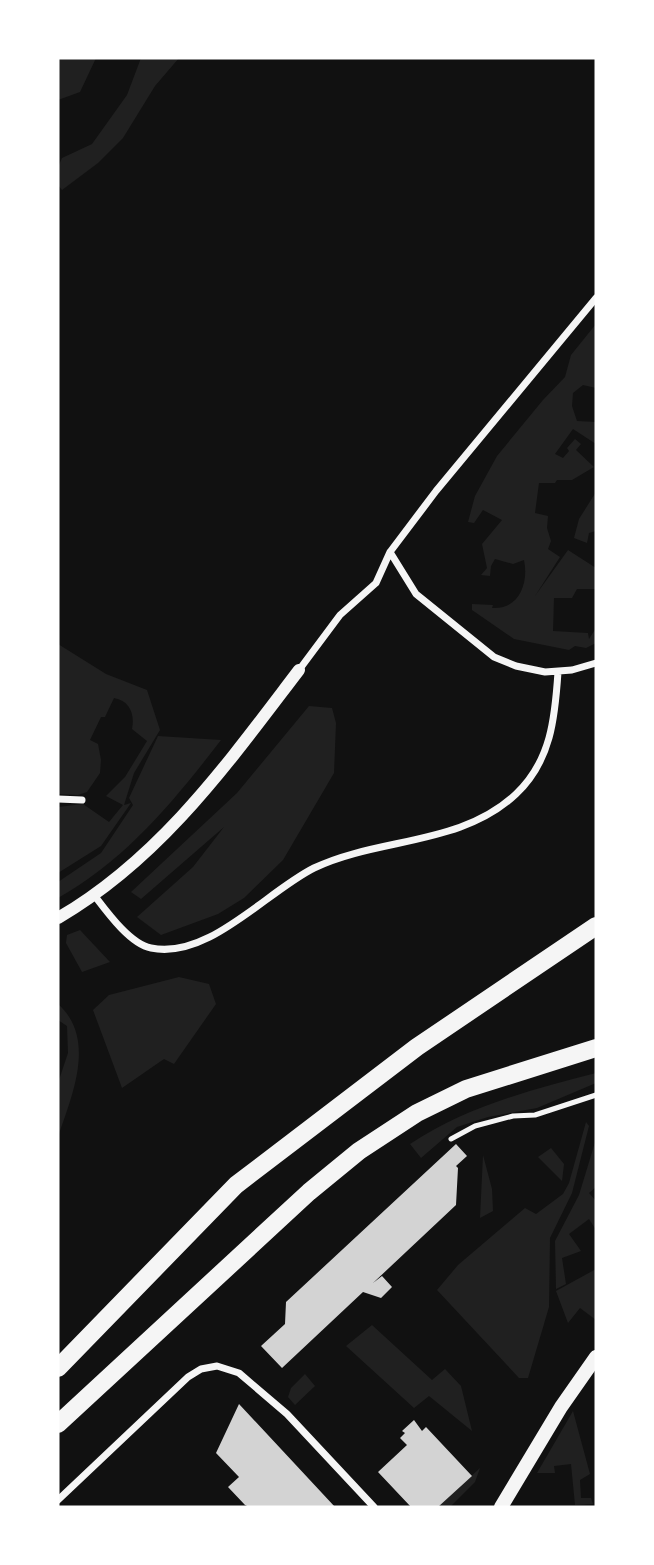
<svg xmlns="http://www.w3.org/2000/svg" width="654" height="1565" viewBox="0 0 654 1565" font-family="Lato,sans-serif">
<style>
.green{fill:#202020}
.building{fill:#d3d3d3}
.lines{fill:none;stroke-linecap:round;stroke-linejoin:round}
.service{stroke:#f5f5f5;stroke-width:5}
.minor{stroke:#f5f5f5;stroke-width:7}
.tertiary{stroke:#f5f5f5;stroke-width:12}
.secondary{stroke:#f5f5f5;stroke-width:14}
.trunk{stroke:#f5f5f5;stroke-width:18}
</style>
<rect width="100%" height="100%" fill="#111"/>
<path class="green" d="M 58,58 L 96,58 L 80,92 L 58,100 Z
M 141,58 L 179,58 L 155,86 L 123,138 L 98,163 L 62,190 L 58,185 L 58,167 L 62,158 L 92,144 L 127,95 Z
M 596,324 L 596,388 L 583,385 L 573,393 L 572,406 L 577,421 L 596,422 L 596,444 L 573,429 L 555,454 L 563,458 L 569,451 L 567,448 L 575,439 L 581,444 L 576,450 L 594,467 L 572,480 L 557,480 L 555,483 L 539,483 L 535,513 L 548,516 L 547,528 L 551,541 L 548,549 L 560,557 L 535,596 L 568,550 L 596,568 L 596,589 L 577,589 L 572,598 L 554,598 L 553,631 L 588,633 L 589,639 L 596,628 L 596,643 L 586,648 L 575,646 L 569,650 L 514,639 L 472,610 L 472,604 L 493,605 L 492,608 C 519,610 529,583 524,560 L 513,564 L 495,559 L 491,566 L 490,576 L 481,575 L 487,568 L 482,544 L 502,520 L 483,510 L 474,523 L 468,522 L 475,496 L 497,456 L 543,400 L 565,377 L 571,355 Z
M 596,492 L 596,531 L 589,533 L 587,543 L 574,538 L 579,519 Z
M 58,644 L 106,674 L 147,690 L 160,730 L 134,773 L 124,805 L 131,803 L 101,846 L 58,873 L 58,807 L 83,804 L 109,822 L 123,805 L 106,796 L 125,777 L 147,741 L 132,729 C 135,714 130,701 114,698 L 105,717 L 101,717 L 90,740 L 98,744 L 101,760 L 100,773 L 87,792 L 78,795 L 58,794 Z
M 309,706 L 332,708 L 336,723 L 334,773 L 283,860 L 244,898 L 218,914 L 161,935 L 137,917 L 193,867 L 224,827 L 141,899 L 131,892 L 237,793 Z
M 158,736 L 221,740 C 174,801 126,860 58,898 L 58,882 L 101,853 L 133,805 L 129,798 Z
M 80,930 L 110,962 L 82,972 L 66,943 L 67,935 Z
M 179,977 L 209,984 L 216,1004 L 174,1064 L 164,1059 L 122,1088 L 93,1010 L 109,995 Z
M 58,1004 C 97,1039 72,1095 58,1137 L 58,1083 L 68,1053 L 67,1026 L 58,1020 Z
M 596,1073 L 596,1083 L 537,1108 L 488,1117 L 457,1127 L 421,1158 L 410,1144 C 467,1106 531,1090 596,1073 Z
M 586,1122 L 589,1126 L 572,1193 L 550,1238 L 549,1307 L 528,1378 L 519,1378 L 437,1290 L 458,1265 L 525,1208 L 536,1214 L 563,1194 L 569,1183 Z
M 596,1139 L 596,1187 L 589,1193 L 596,1201 L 596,1230 L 589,1219 L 569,1234 L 581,1251 L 562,1258 L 566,1284 L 556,1289 L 555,1241 L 579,1195 Z
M 551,1148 L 564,1164 L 562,1181 L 538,1157 Z
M 483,1155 L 492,1189 L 493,1211 L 480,1218 Z
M 596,1269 L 596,1320 L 580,1308 L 568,1323 L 556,1291 Z
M 372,1325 L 432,1380 L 445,1369 L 461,1386 L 472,1431 L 429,1396 L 414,1408 L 346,1346 Z
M 305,1374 L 315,1386 L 295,1405 L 288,1397 L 291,1388 Z
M 573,1411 L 590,1474 L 580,1480 L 581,1498 L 591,1498 L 593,1504 L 575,1505 L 571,1464 L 554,1466 L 555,1473 L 537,1473 Z
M 480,1468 L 475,1482 L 450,1507 L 438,1507 Z"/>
<path class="building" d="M 456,1144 L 467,1156 L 456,1166 L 458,1168 L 456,1205 L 373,1283 L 382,1276 L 392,1287 L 381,1298 L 363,1292 L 282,1368 L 261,1346 L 285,1324 L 286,1302 Z
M 239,1404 L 335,1507 L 249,1507 L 245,1505 L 228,1487 L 239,1477 L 216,1453 Z
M 414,1420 L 422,1431 L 426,1427 L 472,1476 L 438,1507 L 411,1507 L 378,1472 L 407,1445 L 400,1438 L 405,1433 L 402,1431 Z"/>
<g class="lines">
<path class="service" d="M 451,1139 L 475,1126 L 513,1116 L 535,1115 L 596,1095"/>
<path class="minor" d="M 390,552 L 436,491 L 596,298
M 299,670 L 340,615 L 376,583 L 390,552 L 416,594 L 494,657 L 516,666 L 545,672 L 572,670 L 596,663
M 58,799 L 82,800
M 94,895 C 107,912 130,944 151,948 C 208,960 266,892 314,868 C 379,837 461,846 516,794 C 551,761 555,718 558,672
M 58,1500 L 188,1377 L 201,1369 L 217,1366 L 239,1373 L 287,1414 L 374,1507"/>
<path class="tertiary" d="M 58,918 C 161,858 228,763 299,670"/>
<path class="secondary" d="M 501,1507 L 561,1407 L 596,1357"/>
<path class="trunk" d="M 58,1368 L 236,1185 L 417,1047 L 596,926
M 58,1424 L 309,1192 L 359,1151 L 417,1113 L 466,1089 L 596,1048"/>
</g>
<rect width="654" height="1565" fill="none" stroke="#ffffff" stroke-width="119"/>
</svg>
